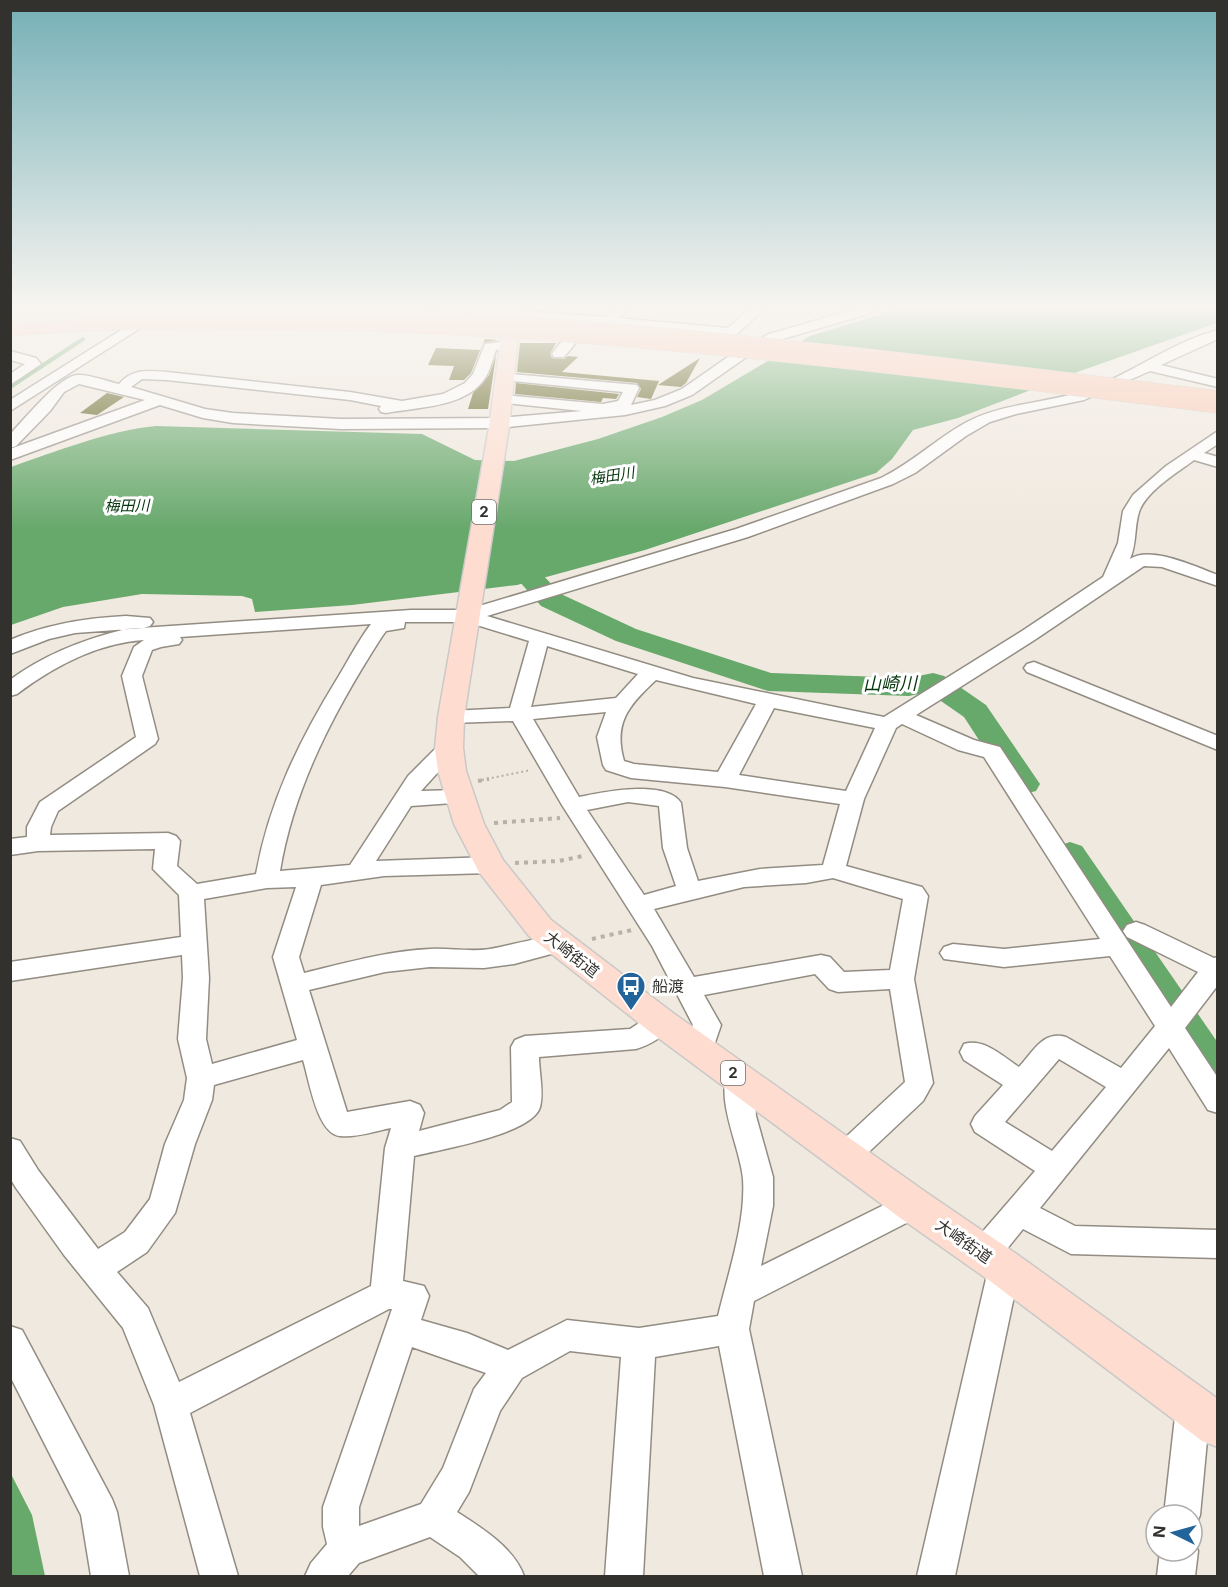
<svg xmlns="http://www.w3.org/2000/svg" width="1228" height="1587" viewBox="0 0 1228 1587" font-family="Inter,'Noto Sans JP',sans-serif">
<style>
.water{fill:#67a86b}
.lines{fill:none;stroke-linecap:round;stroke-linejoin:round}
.stream{stroke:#67a86b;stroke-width:4}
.river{fill:#67a86b;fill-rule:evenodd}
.building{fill:#52550d}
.minor-casing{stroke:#928c83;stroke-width:3}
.major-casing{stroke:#cac9c8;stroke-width:3}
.highway-casing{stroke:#cac9c8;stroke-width:2}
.path-far1{stroke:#b6b1a9;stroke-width:2;stroke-dasharray:2 3;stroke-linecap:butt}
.path{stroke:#b6b1a9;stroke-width:4;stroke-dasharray:4 5;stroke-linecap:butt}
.minor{fill:#fff;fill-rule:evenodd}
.major{fill:#feddd0;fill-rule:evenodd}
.highway{fill:#fdc7b1;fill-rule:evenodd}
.highway-bridge-casing{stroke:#cac9c8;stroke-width:23;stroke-linecap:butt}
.highway-bridge{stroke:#fdc7b1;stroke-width:22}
.labels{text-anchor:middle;stroke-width:6;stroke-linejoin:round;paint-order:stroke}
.far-water-label{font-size:15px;font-style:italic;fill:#05360e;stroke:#fff}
.shield{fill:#fff;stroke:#706f6c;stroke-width:1.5}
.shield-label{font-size:15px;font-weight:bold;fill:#33312d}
.street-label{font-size:16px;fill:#33312d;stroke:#fff}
.poi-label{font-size:16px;fill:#33312d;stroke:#fff;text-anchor:start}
.water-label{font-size:18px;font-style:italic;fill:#05360e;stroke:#fff}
</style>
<rect width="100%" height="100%" fill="#f0e9df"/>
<path class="water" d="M 901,308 L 1217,308 L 1217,323 L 1080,371 L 958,418 L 913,430 L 892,459 L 876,473 L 645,550 L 517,585 L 352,605 L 255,612 L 252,599 L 242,596 L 142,594 L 63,607 L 11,625 L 11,467 C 54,452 110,430 156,426 L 422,434 L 475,460 L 514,461 L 598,439 L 662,417 L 702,400 L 810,336 Z
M 11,1474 L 32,1515 L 45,1576 L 11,1576 Z"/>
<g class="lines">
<path class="stream" d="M 10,387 L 83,339"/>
<path class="river" d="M 502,539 L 511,542 L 561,594 L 636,629 L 771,673 L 909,678 L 933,673 L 944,676 L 986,705 L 1040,784 L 1036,791 L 1024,794 L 1012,791 L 964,717 L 928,692 L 909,696 L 768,691 L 616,641 L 541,606 L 489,547 L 493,542 Z
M 1070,842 L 1082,846 L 1218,1043 L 1218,1092 L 1203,1087 L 1053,854 L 1058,846 Z"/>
</g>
<path class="building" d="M 485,339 L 498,340 L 483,343 L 471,373 L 464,380 L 449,380 L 454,366 L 428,365 L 436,348 L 480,350 Z
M 520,343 L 556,343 L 550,354 L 552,358 L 564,359 L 568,356 L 578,357 L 562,372 L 659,381 L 651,399 L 637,397 L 641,389 L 637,383 L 517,372 Z
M 496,356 L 488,409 L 468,409 L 473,393 L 489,375 Z
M 700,358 L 686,383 L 681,387 L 658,385 Z
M 516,383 L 619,394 L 616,399 L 603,398 L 601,402 L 515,394 Z
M 107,393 L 124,397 L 97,415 L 80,413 Z"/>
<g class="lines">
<g class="minor-casing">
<path id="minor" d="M 614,308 L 625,308 L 627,310 L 618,318 L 728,328 L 751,308 L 765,308 L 736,335 L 731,336 L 511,318 L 504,314 L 511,310 L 606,317 Z
M 859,308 L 873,308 L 868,314 L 779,340 L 745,358 L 692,395 L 665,406 L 625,415 L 499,428 L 341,429 L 233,423 L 203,418 L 160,405 L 10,460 L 10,449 L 145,400 L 79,384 L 64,392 L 50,411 L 16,446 L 10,448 L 10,434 C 25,419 58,377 77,375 C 89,374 106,381 119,384 C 133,368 148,371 167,372 L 350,392 L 402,401 L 443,394 L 465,383 L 473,374 L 485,344 L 508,341 L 515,345 L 513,348 L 496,350 C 492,361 490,372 483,381 C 462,408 417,407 386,413 L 381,412 L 379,409 L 381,406 L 350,400 L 167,380 L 142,379 L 131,387 L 205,409 L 233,413 L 341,419 L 499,418 L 582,411 L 497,402 L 495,399 L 497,396 L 502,395 L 603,404 L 618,401 L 623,392 L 504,380 L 497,376 L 499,373 L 637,385 L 639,388 L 631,405 L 655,400 L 682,389 L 735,352 L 769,334 Z
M 137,320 L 142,321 L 144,324 L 142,327 L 10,411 L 10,400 Z
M 1218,330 L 1218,339 L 1161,365 L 1218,379 L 1218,387 L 1150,371 L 1084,400 L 1016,414 L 990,422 L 966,436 L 915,473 L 893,484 L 748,537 L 487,616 L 693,678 L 884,717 L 1022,631 L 1103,577 L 1118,543 L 1123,511 L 1133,495 L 1166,466 L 1218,431 L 1218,444 L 1204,453 L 1218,457 L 1218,467 L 1194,460 C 1177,473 1146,491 1139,512 C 1134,528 1137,543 1130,559 C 1150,545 1196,567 1218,575 L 1218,586 L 1162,567 L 1144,566 L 1036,639 L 916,715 L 974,740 L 1000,747 L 1171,1007 L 1198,972 L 1127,937 L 1123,931 L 1127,925 L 1136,922 L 1145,925 L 1214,958 L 1218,957 L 1218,985 L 1185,1028 L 1218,1078 L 1218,1113 L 1208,1110 L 1169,1048 L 1040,1208 L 1075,1226 L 1218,1230 L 1218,1258 L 1071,1254 L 1023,1229 L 1002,1255 L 1015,1258 L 1020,1268 L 955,1576 L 917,1576 L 989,1266 L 983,1268 L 972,1264 L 967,1254 L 972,1244 L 1035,1171 L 975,1132 L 971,1124 L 975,1116 L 1003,1085 L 964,1060 L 960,1052 L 964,1044 C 984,1038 1002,1056 1019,1067 C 1033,1052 1043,1030 1066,1037 L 1121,1068 L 1155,1026 L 1110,956 L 1004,967 L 944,959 L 940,953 L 944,947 L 953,944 L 1004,949 L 1100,939 L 984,757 L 958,750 L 902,724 L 896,728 L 864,799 L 846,866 L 922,887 L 928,896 L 914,979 L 933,1083 L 923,1101 L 855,1165 L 845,1168 L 835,1165 L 830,1156 L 835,1147 L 905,1082 L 890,989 L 838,992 L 829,989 L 815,974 L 704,995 L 721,1025 L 710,1057 L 700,1061 L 690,1057 L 686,1050 L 693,1025 L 652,946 L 562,805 L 513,721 L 451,723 L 444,721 L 441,717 L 444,713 L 451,711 L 510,708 L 529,641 L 467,622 L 405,622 L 404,628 L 386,631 L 381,638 C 335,710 294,786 280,871 L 350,865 L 408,776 L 441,743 L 449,741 L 457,743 L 460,748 L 421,791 L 459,790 L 467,792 L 470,797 L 467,802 L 411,806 L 376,861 L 490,857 L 498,859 L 502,865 L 498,871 L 490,873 L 384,876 L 321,885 L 299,957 L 304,973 C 345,963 387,951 430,949 C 450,948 470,952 490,949 C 510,946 550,933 566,938 L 570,944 L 566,950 L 514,964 L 484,968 L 430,967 L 385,972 L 309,990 L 347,1112 L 410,1101 L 420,1105 L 424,1113 L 419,1131 L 500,1110 L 512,1102 L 511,1047 L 515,1040 L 525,1036 L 630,1029 L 651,1015 L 661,1012 L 671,1015 L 674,1022 C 667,1035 650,1045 636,1049 L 539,1057 C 539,1072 544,1093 540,1107 C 533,1134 439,1150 414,1156 L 403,1281 L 424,1286 L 429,1296 L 421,1320 L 467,1333 L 508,1350 L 567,1320 L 639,1328 L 718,1316 C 728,1274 746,1222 743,1179 C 741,1149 714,1098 729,1070 L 739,1067 L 749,1070 L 753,1078 L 756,1116 L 773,1177 L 773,1206 L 761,1266 L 902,1196 L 913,1192 L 924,1196 L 928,1205 L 924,1214 L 754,1301 L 749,1329 L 802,1576 L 764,1576 L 719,1346 L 655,1357 L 643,1576 L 605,1576 L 621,1357 L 570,1351 L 522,1378 L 500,1411 L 469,1492 L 457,1512 C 482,1528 514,1548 524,1576 L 479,1576 L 460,1557 L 430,1537 L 359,1563 L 348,1576 L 305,1576 L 311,1563 L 327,1544 L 323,1527 L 323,1507 L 392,1309 L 389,1309 L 190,1413 L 238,1576 L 200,1576 L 154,1405 L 123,1328 L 64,1255 L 16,1188 L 10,1178 L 10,1138 L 20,1141 L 38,1170 L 98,1249 L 125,1232 L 150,1199 L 165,1144 L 184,1100 L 187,1078 L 178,1039 L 183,978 L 182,955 L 10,981 L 10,962 L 181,937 L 179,895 L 153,869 L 155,849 L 38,851 L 10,855 L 10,839 L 27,837 L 27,827 L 40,802 L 136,737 L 122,676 L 134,647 L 144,640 C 98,643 54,666 17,694 L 10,696 L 10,680 C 45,654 85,639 126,629 L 411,610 L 466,610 L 736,529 L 881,478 C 912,463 936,439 965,423 C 1004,402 1048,404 1089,389 C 1133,373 1172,342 1218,330 ZM 371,624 C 358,641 348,661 337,679 C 299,741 269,802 256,874 L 197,884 L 177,866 L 180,841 L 176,836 L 168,833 L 50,835 L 51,827 L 58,811 L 155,744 L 158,739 L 142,676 L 152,650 L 161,647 L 179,644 L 182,640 L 180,637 ZM 547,646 L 638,674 L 616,698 L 531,707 ZM 656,680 L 756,704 L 718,772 L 634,764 L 624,761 C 613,723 629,705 656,680 ZM 774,708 L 875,728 L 846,791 L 739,775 ZM 606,712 L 597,737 L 603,765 L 606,770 L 631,778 L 725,787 L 840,804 L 823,865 L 760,869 L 698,881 L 687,848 L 681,803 C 666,779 603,792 579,797 L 533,719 ZM 628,802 L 659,806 L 663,848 L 676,886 L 644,895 L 587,810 ZM 833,878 L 903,899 L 890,970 L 844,972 L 830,957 L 821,955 L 694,977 L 654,909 L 744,887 L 806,883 ZM 296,887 L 273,957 L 297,1040 L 212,1064 L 206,1039 L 209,978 L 204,899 L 267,888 ZM 1059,1059 L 1106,1087 L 1052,1151 L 1005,1122 ZM 303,1060 C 309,1079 317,1134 340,1136 C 355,1138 376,1131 391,1128 L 385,1148 L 371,1286 L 179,1382 L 148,1308 L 117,1272 L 147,1252 L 175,1213 L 195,1144 L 212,1100 L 214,1085 ZM 412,1347 L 486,1373 L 474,1389 L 443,1468 L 421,1504 L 359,1526 L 359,1507 Z
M 571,336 L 578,340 L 564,357 L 554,357 L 552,354 C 557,347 563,338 571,336 Z
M 10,351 L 36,358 L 41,364 L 10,385 L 10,374 L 25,364 L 10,360 Z
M 126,616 L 150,618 L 153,622 L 150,626 L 143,628 L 75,633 L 49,639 L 10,654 L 10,640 C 47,624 86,618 126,616 Z
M 1034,662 L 1218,736 L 1218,750 L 1027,672 L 1024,668 L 1027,664 Z
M 10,1326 L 22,1330 L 112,1499 L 117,1512 L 129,1576 L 91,1576 L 81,1515 L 10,1376 Z
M 1193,1391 L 1205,1396 L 1210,1408 L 1200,1515 L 1195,1528 L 1192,1529 L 1192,1515 L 1164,1515 L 1176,1408 L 1181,1396 Z
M 1192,1538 L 1198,1551 L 1195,1576 L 1157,1576 L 1160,1551 L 1192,1551 Z"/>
</g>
<g class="major-casing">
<path id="major" d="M 505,308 L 521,308 L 509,427 L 464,717 L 463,748 L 466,771 L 484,824 L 503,860 L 551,920 L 673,1013 L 927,1193 L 1018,1255 L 1218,1399 L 1218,1447 L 1202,1441 L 990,1281 L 899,1217 L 649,1031 L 529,936 L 479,872 L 454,824 L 438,771 L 435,748 L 438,717 L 489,427 Z"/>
</g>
<g class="highway-casing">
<path id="highway" d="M 133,318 L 140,320 L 143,324 L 140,328 L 10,335 L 10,323 Z"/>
</g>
<path class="path-far1" d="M 482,780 L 531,770"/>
<path class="path" d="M 478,781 L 489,779
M 494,823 L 560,818
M 515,863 L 559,861 L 583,856
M 592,939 L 632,930"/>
<use href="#minor" class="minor"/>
<use href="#major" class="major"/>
<use href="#highway" class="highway"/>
<g class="highway-bridge-casing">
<path id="highway-bridge" d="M 96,319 C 239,316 383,319 526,328 C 757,344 988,374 1218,402"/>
</g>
<use href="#highway-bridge" class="highway-bridge"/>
</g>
<linearGradient id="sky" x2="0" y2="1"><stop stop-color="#74afb6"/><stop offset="0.58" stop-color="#f8f5f1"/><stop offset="1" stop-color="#f8f5f1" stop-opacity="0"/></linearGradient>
<rect width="1228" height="530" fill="url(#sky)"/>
<defs>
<g id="bus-pin" transform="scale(1.5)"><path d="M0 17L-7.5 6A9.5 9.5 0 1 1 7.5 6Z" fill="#226399" stroke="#fff"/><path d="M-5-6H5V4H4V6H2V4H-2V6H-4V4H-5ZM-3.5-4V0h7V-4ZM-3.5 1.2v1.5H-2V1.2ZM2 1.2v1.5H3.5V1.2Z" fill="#fff"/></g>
</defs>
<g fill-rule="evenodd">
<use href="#bus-pin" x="631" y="986"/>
</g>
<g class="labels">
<g class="far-water-label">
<text transform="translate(612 476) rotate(-9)" y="5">梅田川</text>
<text transform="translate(127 506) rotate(-1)" y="5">梅田川</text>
</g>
<g class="shield">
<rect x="472" y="500" width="24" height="24" rx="4.5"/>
<rect x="721" y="1061" width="24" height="24" rx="4.5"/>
</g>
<g class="shield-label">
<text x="484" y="517">2</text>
<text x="733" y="1078">2</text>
</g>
<g class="street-label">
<text transform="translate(572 954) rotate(38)" y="6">大崎街道</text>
<text transform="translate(964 1241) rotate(35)" y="6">大崎街道</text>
</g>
<g class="poi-label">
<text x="652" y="992">船渡</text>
</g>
<g class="water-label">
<text transform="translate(890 684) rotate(-1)" y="6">山崎川</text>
</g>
</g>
<rect width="1228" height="1587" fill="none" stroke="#33312d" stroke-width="24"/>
<g transform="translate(1174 1533) rotate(275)"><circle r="28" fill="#ffffff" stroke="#adadab" stroke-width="1.5"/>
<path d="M0-4.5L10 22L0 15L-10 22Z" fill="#226399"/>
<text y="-9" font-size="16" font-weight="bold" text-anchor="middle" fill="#33312d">N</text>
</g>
</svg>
